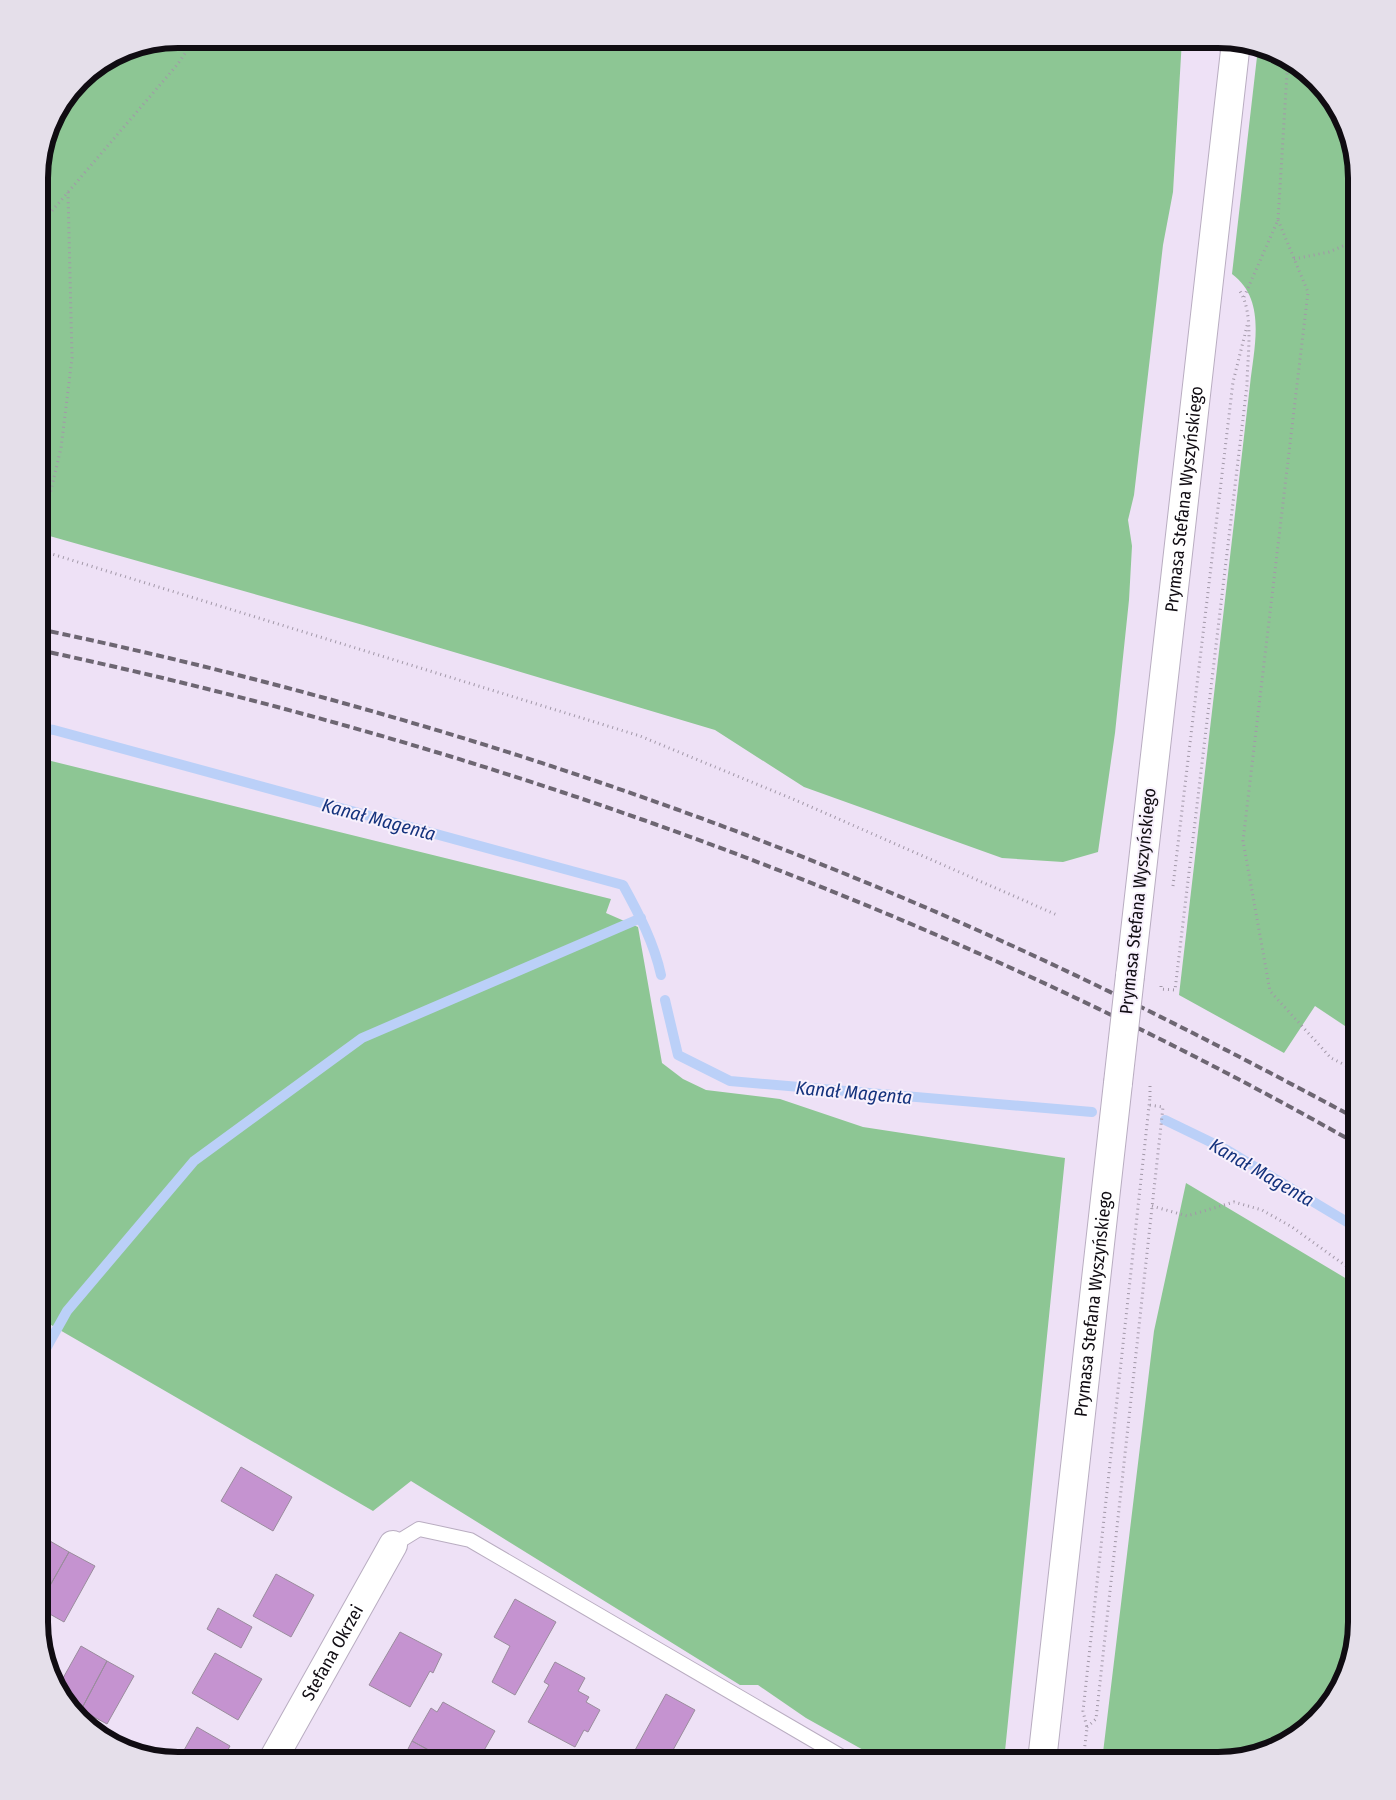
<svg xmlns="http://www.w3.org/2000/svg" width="1396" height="1800" viewBox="0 0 1396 1800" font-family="'Fira Sans Condensed',sans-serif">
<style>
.green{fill:#8dc694}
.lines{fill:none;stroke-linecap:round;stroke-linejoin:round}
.stream{stroke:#bbd0f8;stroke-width:10}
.building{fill:#c593d0;stroke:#9a8c9d}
.lane-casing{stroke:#b9adc1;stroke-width:16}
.street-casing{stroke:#b9adc1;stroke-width:30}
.secondary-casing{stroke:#b9adc1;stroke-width:30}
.path{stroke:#a298a8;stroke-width:3;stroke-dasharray:1 4;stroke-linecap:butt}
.lane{stroke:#fff;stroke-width:14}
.street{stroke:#fff;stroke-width:28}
.secondary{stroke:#fff;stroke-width:28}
.rail{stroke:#6d6672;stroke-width:4;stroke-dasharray:8 4;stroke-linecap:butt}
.secondary-bridge-casing{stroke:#b9adc1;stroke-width:30;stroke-linecap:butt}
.path-bridge{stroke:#a298a8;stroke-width:3;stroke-dasharray:1 4;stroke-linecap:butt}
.secondary-bridge{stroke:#fff;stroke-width:28}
.labels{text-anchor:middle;stroke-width:4;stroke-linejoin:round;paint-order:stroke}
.street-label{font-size:18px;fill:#100c12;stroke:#f8f1fd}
.water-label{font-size:19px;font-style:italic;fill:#15337d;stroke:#f8f1fd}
.rim{fill:none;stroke:#100c12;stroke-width:6}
</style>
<rect width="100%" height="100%" fill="#eee1f6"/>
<path class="green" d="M 178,39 L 1182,39 L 1173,192 L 1163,245 L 1134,495 L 1128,520 L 1132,546 L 1129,600 L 1115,733 L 1098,852 L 1063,862 L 1002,858 L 804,787 L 715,730 L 363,625 L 39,533 L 39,168 L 53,116 L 86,73 L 125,49 Z
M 1258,48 L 1288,57 L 1334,101 L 1357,178 L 1357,1034 L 1315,1006 L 1284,1053 L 1179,995 L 1250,385 C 1254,347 1267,300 1232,274 Z
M 39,758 L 611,899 L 606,913 L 638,927 L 662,1063 L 683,1079 L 706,1090 L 780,1099 L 863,1127 L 1065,1158 L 1004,1761 L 883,1761 L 806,1718 L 758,1685 L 740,1685 L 411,1481 L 373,1511 L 39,1318 Z
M 1186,1183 L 1357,1285 L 1357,1623 L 1339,1692 L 1295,1738 L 1219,1761 L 1102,1761 L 1154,1331 Z"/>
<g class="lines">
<path class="stream" d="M 39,728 L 54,730 L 623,885 C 639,914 654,943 661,975
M 665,1000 L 678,1055 L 730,1081 L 1092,1112
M 1165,1120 L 1227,1150 L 1357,1228
M 39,1361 L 67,1311 L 194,1161 L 362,1038 L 641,918"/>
</g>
<path class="building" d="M 241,1467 L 292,1497 L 273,1531 L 221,1501 Z
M 43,1537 L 69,1552 L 39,1605 L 39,1545 Z
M 69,1552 L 95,1566 L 64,1622 L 39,1608 L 39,1605 Z
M 276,1574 L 314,1595 L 291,1637 L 253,1616 Z
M 515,1599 L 556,1622 L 515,1695 L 492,1682 L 510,1646 L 494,1637 Z
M 218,1608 L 252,1627 L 241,1648 L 207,1629 Z
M 400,1632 L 442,1654 L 433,1673 L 430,1671 L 410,1707 L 369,1685 Z
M 81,1646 L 107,1661 L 81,1710 L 62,1699 L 58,1687 Z
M 215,1653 L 262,1679 L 238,1720 L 192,1693 Z
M 107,1661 L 134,1676 L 107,1724 L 81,1710 Z
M 555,1662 L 585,1678 L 578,1691 L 589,1697 L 586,1702 L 600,1710 L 588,1732 L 584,1730 L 575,1747 L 528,1722 L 549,1685 L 544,1682 Z
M 666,1694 L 695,1710 L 667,1761 L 629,1761 Z
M 443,1702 L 495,1731 L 478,1761 L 449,1761 L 412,1741 L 431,1708 L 437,1712 Z
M 197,1727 L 230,1746 L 222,1761 L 178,1761 Z
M 412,1741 L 449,1761 L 402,1761 Z"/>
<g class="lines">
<g class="lane-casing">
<path id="lane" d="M 393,1545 L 419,1529 L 470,1540 L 849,1761"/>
</g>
<g class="street-casing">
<g id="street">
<path id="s1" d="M 272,1761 L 393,1545"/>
</g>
</g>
<g class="secondary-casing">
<g id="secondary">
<path id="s2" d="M 1130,976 L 1236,42"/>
<path id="s3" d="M 1042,1761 L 1118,1083"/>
</g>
</g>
<path class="path" d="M 1278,220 L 1308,292 L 1243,841 L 1270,991 L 1331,1058 L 1357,1071
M 39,226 L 177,65 L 195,39
M 1294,259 L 1329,252 L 1357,240
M 1244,297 L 1278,220 L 1288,57
M 39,540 L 61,448 L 72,358 L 68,192
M 39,550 L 640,736 L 800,802 L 1057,915
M 1173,886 L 1233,382 L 1248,322
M 1161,986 L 1161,989 L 1175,990 L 1247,385 C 1247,359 1255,312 1239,290
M 1152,1206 L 1187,1216 L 1234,1202 L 1262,1210 L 1292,1227 L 1357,1274
M 1087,1727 L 1096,1719 L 1163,1107 L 1149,1105
M 1083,1761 L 1087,1728 L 1083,1711 L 1150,1097"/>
<use href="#lane" class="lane"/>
<use href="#street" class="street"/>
<use href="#secondary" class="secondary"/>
<path class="rail" d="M 39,629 C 383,701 722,811 1041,959 C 1148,1009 1253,1063 1357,1119
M 39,650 C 499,748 948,912 1357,1144"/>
<g class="secondary-bridge-casing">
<path id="secondary-bridge" d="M 1118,1083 L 1130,976"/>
</g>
<path class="path-bridge" d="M 1150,1097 L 1150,1084"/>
<use href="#secondary-bridge" class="secondary-bridge"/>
</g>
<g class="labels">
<g class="street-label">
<text dy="6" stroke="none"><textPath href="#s2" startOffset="480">Prymasa Stefana Wyszyńskiego</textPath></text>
<text transform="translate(1138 901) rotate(-84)" y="6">Prymasa Stefana Wyszyńskiego</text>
<text dy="6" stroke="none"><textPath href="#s3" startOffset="460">Prymasa Stefana Wyszyńskiego</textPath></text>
<text dy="6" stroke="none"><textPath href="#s1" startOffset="124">Stefana Okrzei</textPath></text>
</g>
<g class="water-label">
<text transform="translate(379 819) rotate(15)" y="7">Kanał Magenta</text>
<text transform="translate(854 1092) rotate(5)" y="7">Kanał Magenta</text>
<text transform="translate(1262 1172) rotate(30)" y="7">Kanał Magenta</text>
</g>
</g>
<path d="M0 0H1396V1800H0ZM178 48H1218A130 130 0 0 1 1348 178V1622A130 130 0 0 1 1218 1752H178A130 130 0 0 1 48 1622V178A130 130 0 0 1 178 48Z" fill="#e5dfea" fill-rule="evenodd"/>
<path class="rim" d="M178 48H1218A130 130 0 0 1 1348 178V1622A130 130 0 0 1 1218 1752H178A130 130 0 0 1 48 1622V178A130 130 0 0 1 178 48Z"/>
</svg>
